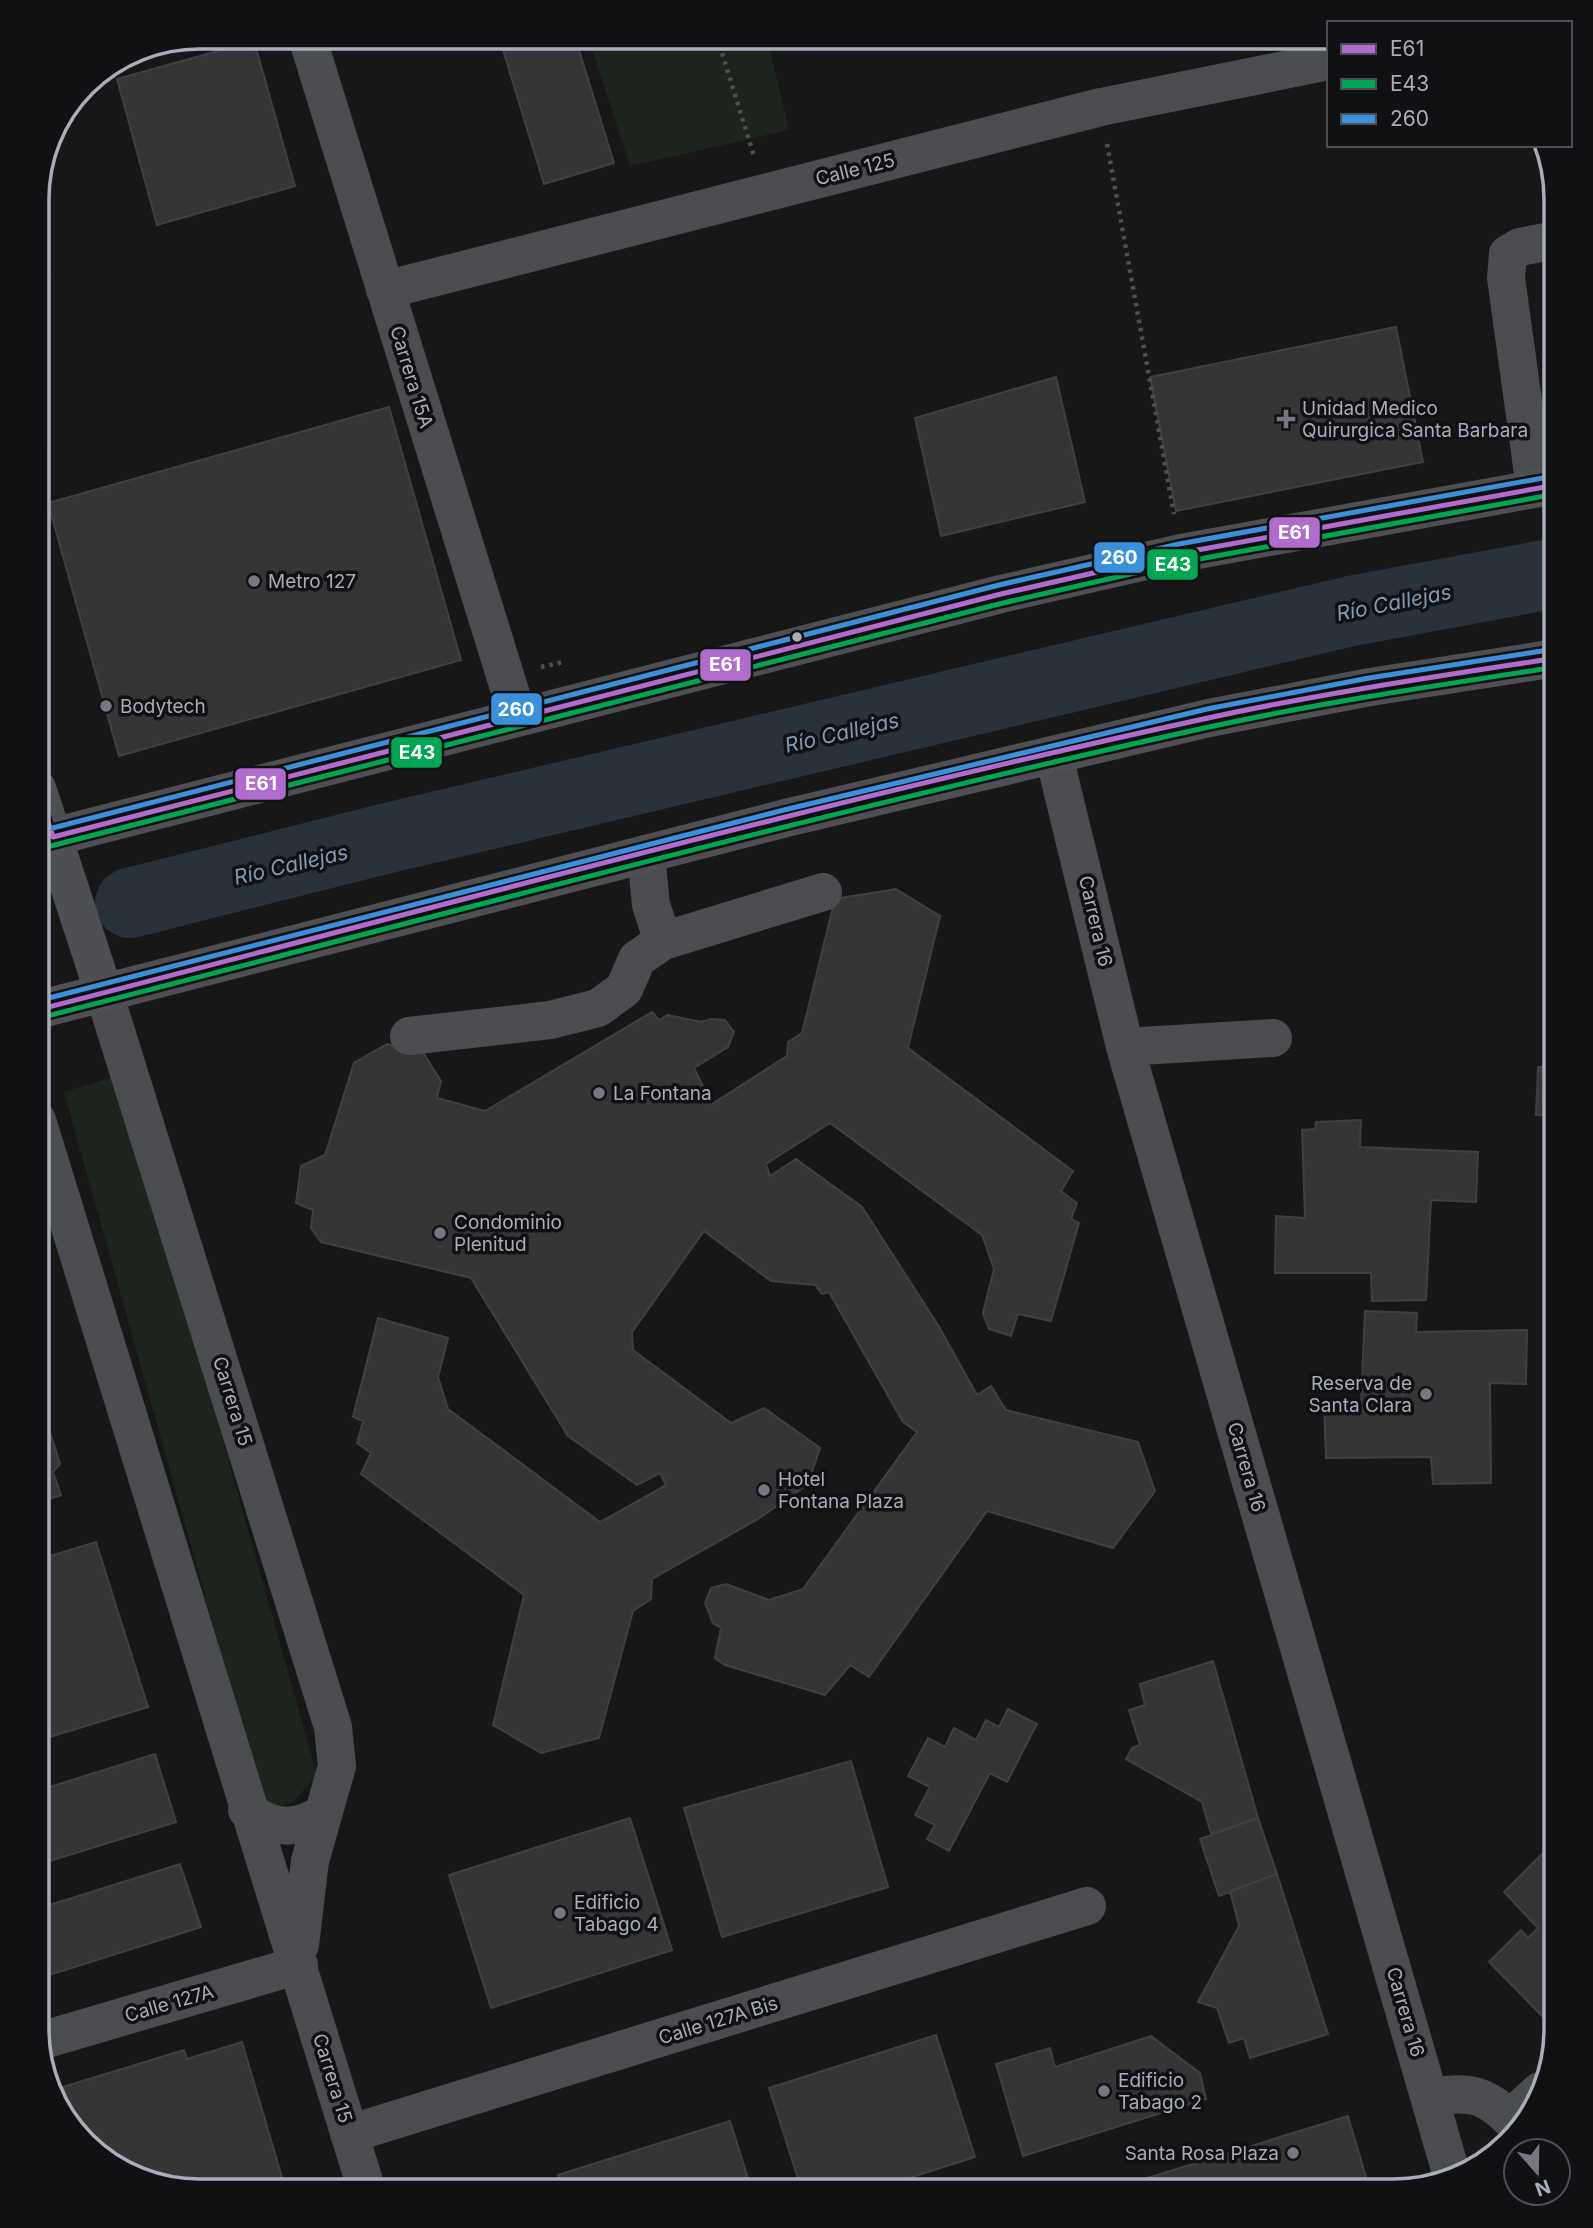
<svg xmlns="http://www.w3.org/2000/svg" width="1593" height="2228" viewBox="0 0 1593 2228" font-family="Inter,sans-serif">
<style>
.green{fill:#1d241e}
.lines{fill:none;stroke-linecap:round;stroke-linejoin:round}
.river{stroke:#2a3239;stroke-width:70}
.building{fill:#353536;stroke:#3f4043;stroke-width:2}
.path{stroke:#4d4e52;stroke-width:4.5;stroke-dasharray:3.5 5;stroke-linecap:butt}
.minor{stroke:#4b4c50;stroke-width:38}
.major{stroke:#4d4f52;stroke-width:38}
.bus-1-casing{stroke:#111113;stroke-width:10}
.bus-2-casing{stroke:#111113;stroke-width:10}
.bus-3-casing{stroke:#111113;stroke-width:10}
.bus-1{stroke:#b06ccc;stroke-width:5}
.bus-2{stroke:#00a651;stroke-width:5}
.bus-3{stroke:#3a90db;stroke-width:5}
.poi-dot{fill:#757880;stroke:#111113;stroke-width:2.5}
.bus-dot{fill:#a8adb8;stroke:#111113;stroke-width:2.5}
.labels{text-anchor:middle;stroke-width:7;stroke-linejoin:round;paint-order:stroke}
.street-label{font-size:19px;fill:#a8adb8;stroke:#111113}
.poi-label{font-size:19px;fill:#a8adb8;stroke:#111113;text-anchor:start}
.water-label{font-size:21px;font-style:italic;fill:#7f9bb3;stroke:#111113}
.rim{fill:none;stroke:#a8adb8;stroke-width:3.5}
.line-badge{stroke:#111113;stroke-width:2.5}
.badge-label{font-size:19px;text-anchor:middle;font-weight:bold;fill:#fff}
</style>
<rect width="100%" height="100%" fill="#171717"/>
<path class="green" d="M 588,37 L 767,37 L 789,130 L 630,166 Z
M 120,1075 L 317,1775 L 293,1802 L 265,1810 L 64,1092 Z"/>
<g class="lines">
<path class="river" d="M 130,903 L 388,838 L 1351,611 L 1556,573"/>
</g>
<path class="building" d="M 499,37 L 575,37 L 614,163 L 544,184 Z
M 254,41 L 295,186 L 157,225 L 117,79 Z
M 37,240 L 50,277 L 37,281 Z
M 1396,327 L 1423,462 L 1176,511 L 1150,377 Z
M 1056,377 L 1085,502 L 941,536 L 915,418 Z
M 389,407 L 461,660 L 119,756 L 48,503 Z
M 896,889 L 940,916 L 908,1048 L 1073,1171 L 1061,1191 L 1077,1203 L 1071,1219 L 1079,1223 L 1051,1321 L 1018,1314 L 1011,1336 L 989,1329 L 983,1313 L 994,1269 L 982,1235 L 830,1123 L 766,1164 L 770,1176 L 796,1159 L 862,1207 L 938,1325 L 977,1395 L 991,1386 L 1006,1410 L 1138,1442 L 1155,1491 L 1113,1548 L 987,1511 L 869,1677 L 850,1665 L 825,1695 L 725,1665 L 715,1658 L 721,1628 L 713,1623 L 705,1603 L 711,1588 L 726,1584 L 769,1600 L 803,1589 L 917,1432 L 903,1422 L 829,1292 L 822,1294 L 815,1285 L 771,1281 L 704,1231 L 632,1332 L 633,1350 L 731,1423 L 764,1408 L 820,1448 L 808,1484 L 758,1519 L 652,1579 L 651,1599 L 633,1611 L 599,1738 L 541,1753 L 493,1725 L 524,1595 L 361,1474 L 371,1453 L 357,1443 L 363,1421 L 353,1417 L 378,1318 L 448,1338 L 438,1377 L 448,1409 L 600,1522 L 666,1485 L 660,1473 L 637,1485 L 568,1436 L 471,1278 L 321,1242 L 311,1228 L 313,1210 L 296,1203 L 301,1166 L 325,1155 L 354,1063 L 387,1044 L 422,1051 L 441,1081 L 437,1098 L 485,1111 L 652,1012 L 659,1020 L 668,1015 L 701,1022 L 711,1019 L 725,1020 L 734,1032 L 728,1047 L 694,1068 L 712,1104 L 787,1056 L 788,1042 L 802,1033 L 835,899 Z
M 1538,1067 L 1556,1068 L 1556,1116 L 1536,1115 Z
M 1361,1120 L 1360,1147 L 1478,1152 L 1476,1202 L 1431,1200 L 1426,1300 L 1372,1301 L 1371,1273 L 1275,1273 L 1276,1216 L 1305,1218 L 1302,1130 L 1315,1129 L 1316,1122 Z
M 1365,1311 L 1417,1313 L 1416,1332 L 1527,1330 L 1526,1384 L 1490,1383 L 1491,1483 L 1433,1484 L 1431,1457 L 1326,1458 L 1324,1404 L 1361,1403 Z
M 37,1391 L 60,1464 L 53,1472 L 61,1495 L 37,1503 Z
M 96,1542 L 148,1707 L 37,1741 L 37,1560 Z
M 1213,1661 L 1258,1818 L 1211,1834 L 1202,1802 L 1126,1759 L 1132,1748 L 1140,1745 L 1129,1710 L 1145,1705 L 1140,1684 Z
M 1008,1709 L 1037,1724 L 1007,1782 L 990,1773 L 949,1851 L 927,1839 L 935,1825 L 915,1815 L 930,1787 L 908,1776 L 928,1738 L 945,1747 L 954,1728 L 976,1740 L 986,1720 L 999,1727 Z
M 155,1754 L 176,1822 L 37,1865 L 37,1791 Z
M 851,1761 L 888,1887 L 722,1937 L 684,1808 Z
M 630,1818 L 672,1950 L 491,2008 L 449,1875 Z
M 1258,1818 L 1277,1874 L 1219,1896 L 1200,1839 Z
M 1556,1840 L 1556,2008 L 1545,2019 L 1489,1962 L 1521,1930 L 1528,1938 L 1538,1928 L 1504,1892 Z
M 180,1864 L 201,1927 L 37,1979 L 37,1909 Z
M 1277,1874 L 1328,2034 L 1250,2058 L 1244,2038 L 1229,2043 L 1217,2008 L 1198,2002 L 1239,1926 L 1230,1891 Z
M 936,2035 L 975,2157 L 868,2191 L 802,2191 L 769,2088 Z
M 1151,2036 L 1200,2073 L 1206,2099 L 1023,2156 L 996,2064 L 1050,2048 L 1055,2067 Z
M 242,2042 L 286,2191 L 188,2191 L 117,2169 L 75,2127 L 63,2087 L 184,2050 L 187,2059 Z
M 1348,2116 L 1370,2191 L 1105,2191 Z
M 730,2121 L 752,2191 L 563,2191 L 558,2175 Z"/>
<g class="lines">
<path class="path" d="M 717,37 L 754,156
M 1107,144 L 1174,514
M 541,667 L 563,662
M 37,1297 L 50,1298"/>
<path class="minor" d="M 307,37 L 518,717
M 385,290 L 1101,107 L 1329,61
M 1535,488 L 1506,278 L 1508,254 L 1520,247 L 1556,240
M 1054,756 L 1125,1047 L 1452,2176
M 646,854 L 651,905 L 663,941
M 104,993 L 333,1727 L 337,1766 L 310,1861 L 300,1945
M 409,1036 L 550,1020 L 598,1008 L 624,989 L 637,959 L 663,941 L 823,892
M 1125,1047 L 1273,1038
M 37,1120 L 367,2191
M 247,1810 C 273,1830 298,1831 324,1812
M 40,2041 L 299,1965
M 1430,2097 C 1473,2090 1488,2095 1518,2127
M 1510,2118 L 1540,2091
M 349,2134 L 1087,1906"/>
<path class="major" d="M 37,788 L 104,993
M 37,841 L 1001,594 L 1181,553 L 1556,485
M 37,1010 L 790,817 L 1209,718 L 1370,687 L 1556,658"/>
<g class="bus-1-casing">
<path id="bus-1" d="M 37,788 L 53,837 L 1001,594 L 1181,553 L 1556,485
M 37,1010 C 427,910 815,803 1208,718 C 1323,693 1440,676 1556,658"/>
</g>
<g class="bus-2-casing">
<path id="bus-2" d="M 39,849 L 1003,603 L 1183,562 L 1556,494
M 39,1018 C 428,919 817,813 1209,727 C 1324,702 1440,685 1556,667"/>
</g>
<g class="bus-3-casing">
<path id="bus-3" d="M 37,832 L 999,585 L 1179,544 L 1554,476
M 37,1001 L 788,809 L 1207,709 L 1369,678 L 1555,649"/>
</g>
<use href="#bus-1" class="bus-1"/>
<use href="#bus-2" class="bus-2"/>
<use href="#bus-3" class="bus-3"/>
</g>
<g class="poi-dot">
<path d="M1282.5 408.5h7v7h7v7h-7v7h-7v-7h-7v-7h7z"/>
<circle cx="254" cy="581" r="7"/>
<circle cx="106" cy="706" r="7"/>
<circle cx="599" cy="1093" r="7"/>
<circle cx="440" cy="1233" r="7"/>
<circle cx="1426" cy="1394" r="7"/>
<circle cx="764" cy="1490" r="7"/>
<circle cx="560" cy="1913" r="7"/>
<circle cx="1104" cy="2091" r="7"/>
<circle cx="1293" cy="2153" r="7"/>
</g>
<circle class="bus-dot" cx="797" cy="637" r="6"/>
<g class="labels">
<g class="street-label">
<text transform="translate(855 169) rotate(-14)" y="7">Calle 125</text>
<text transform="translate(412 377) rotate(73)" y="7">Carrera 15A</text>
<text transform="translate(1096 921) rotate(77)" y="7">Carrera 16</text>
<text transform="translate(233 1401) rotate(73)" y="7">Carrera 15</text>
<text transform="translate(1247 1467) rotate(74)" y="7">Carrera 16</text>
<text transform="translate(169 2003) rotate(-16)" y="7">Calle 127A</text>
<text transform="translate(1406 2012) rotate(74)" y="7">Carrera 16</text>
<text transform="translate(718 2020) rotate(-17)" y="7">Calle 127A Bis</text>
<text transform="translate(333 2078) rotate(73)" y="7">Carrera 15</text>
</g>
<g class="poi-label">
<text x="1302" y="415">Unidad Medico<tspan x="1302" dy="22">Quirurgica Santa Barbara</tspan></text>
<text x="268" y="588">Metro 127</text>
<text x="120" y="713">Bodytech</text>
<text x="613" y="1100">La Fontana</text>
<text x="454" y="1229">Condominio<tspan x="454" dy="22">Plenitud</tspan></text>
<text x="1412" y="1390" text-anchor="end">Reserva de<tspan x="1412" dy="22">Santa Clara</tspan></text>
<text x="778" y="1486">Hotel<tspan x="778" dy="22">Fontana Plaza</tspan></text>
<text x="574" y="1909">Edificio<tspan x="574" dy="22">Tabago 4</tspan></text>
<text x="1118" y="2087">Edificio<tspan x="1118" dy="22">Tabago 2</tspan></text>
<text x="1279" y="2160" text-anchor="end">Santa Rosa Plaza</text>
</g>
<g class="water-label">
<text transform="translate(1394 603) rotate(-11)" y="7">Río Callejas</text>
<text transform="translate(842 733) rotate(-13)" y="7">Río Callejas</text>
<text transform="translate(291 865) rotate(-13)" y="7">Río Callejas</text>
</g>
</g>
<path d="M0 0H1593V2228H0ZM199 49H1394A150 150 0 0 1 1544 199V2029A150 150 0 0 1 1394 2179H199A150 150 0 0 1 49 2029V199A150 150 0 0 1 199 49Z" fill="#111113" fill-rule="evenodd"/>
<path class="rim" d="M199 49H1394A150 150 0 0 1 1544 199V2029A150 150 0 0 1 1394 2179H199A150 150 0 0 1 49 2029V199A150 150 0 0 1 199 49Z"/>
<g class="line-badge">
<rect x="1268" y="516" width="53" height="33" rx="7" fill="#b06ccc"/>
<rect x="1093" y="541" width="53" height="33" rx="7" fill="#3a90db"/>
<rect x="1146" y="548" width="53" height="33" rx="7" fill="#00a651"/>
<rect x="699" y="648" width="53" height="34" rx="7" fill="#b06ccc"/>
<rect x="490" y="692" width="53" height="34" rx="7" fill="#3a90db"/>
<rect x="390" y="736" width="53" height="33" rx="7" fill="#00a651"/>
<rect x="234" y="767" width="53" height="34" rx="7" fill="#b06ccc"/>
</g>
<g class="badge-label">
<text x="1294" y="539">E61</text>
<text x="1119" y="564">260</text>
<text x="1173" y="571">E43</text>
<text x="725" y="671">E61</text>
<text x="516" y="716">260</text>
<text x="417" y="759">E43</text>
<text x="261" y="790">E61</text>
</g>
<rect x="1327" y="21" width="245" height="126" fill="#111113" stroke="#4d4f55" stroke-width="2"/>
<rect x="1341" y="44" width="35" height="10" fill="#b06ccc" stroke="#4d4f55" stroke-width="2"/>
<text x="1390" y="56" font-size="21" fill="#a8adb8">E61</text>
<rect x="1341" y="79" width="35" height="10" fill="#00a651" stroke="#4d4f55" stroke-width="2"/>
<text x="1390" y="91" font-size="21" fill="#a8adb8">E43</text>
<rect x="1341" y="114" width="35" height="10" fill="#3a90db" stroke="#4d4f55" stroke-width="2"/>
<text x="1390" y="126" font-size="21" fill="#a8adb8">260</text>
<g transform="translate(1537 2172) rotate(160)"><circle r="33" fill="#111113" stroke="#4d4f55" stroke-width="2"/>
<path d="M0-5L12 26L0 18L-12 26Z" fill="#757880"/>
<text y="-10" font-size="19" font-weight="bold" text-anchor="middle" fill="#a8adb8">N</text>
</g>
</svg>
